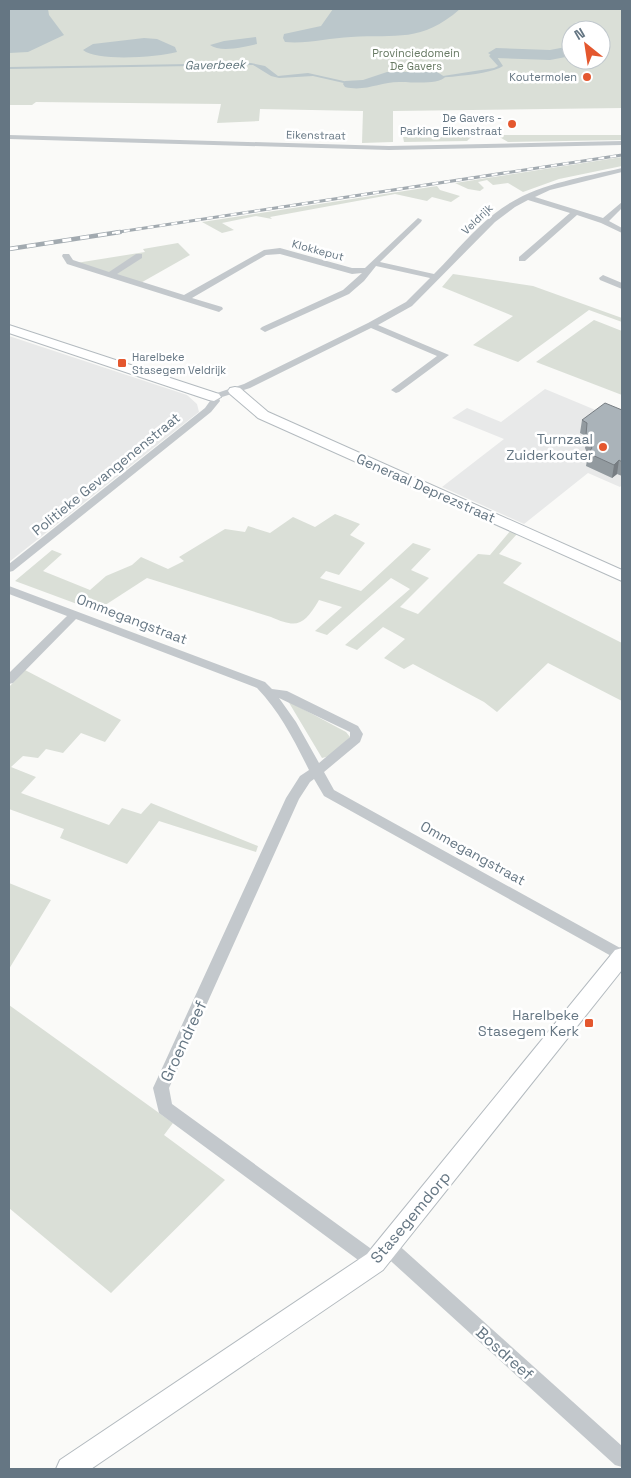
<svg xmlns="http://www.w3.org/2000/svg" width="631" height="1478" viewBox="0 0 631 1478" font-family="'Space Grotesk',sans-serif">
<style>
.built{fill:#e8e9e9}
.green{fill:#dadfd7;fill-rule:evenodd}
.water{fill:#bbc7cb}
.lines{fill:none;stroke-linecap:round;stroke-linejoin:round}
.river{fill:#bbc7cb;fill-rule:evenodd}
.secondary-casing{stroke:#b3babf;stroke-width:2}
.street{fill:#c3c8cc;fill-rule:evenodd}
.secondary{fill:#fff;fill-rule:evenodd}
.rail-far1-casing{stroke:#a2aab0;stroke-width:3}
.rail-casing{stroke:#a2aab0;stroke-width:4.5}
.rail-far1{stroke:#fff;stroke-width:2;stroke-dasharray:6;stroke-linecap:butt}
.rail{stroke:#fff;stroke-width:3;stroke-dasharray:9;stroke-linecap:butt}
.wall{fill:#929a9f}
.shaded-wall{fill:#777d82}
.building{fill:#aab3b9;stroke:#777d82}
.poi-dot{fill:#e4572e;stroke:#fff;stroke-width:2}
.labels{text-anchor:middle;stroke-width:5;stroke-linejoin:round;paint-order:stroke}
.far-park-label{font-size:11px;fill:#687a64;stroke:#fff}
.far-poi-label{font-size:11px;fill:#657683;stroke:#fff;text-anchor:end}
.far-street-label{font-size:11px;fill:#657683;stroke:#fff}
.far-water-label{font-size:12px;font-style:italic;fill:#60757c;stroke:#fff}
.poi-label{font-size:14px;fill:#657683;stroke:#fff;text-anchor:end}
.street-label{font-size:14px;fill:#657683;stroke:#fff}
.near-street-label{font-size:16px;fill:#657683;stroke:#fff}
</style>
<rect width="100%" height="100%" fill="#fafaf8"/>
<path class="built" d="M 9,336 L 187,395 L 197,404 L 199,412 L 9,562 Z
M 545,389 L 622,421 L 622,485 L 620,487 L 588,473 L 524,524 L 442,487 L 504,439 L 452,418 L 467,408 L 501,422 Z"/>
<path class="green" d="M 9,9 L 622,9 L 622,108 L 393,111 L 393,142 L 362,143 L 363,111 L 260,109 L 259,121 L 217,123 L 221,104 L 36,102 L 32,105 L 9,105 ZM 571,30 L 601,30 L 601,60 L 571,60 Z
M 496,135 L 622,135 L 622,140 L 508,142 Z
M 472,136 L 467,141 L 404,142 L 403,137 Z
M 622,157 L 622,166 L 559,179 L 523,192 L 508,183 L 493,185 L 487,180 L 478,182 L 484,188 L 480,191 L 468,189 L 455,183 Z
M 437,186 L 440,190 L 460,196 L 451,202 L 432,197 L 427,201 L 395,194 L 270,217 L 272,219 L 256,216 L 222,223 L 234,230 L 222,233 L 202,222 Z
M 178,243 L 190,255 L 137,285 L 70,264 L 145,252 L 143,249 Z
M 453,274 L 533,286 L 622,318 L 622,322 L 589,310 L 518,362 L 473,345 L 513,316 L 442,287 Z
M 594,320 L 622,331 L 622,395 L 536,362 Z
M 335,514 L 360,524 L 350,535 L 365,543 L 339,575 L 326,571 L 320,578 L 361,591 L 413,543 L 431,549 L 411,570 L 429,578 L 400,607 L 418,614 L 478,554 L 490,555 L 511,530 L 517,534 L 499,554 L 522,563 L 503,583 L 622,643 L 622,701 L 548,663 L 497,712 L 484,702 L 413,664 L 404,669 L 384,658 L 405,639 L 383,627 L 357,650 L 345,645 L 410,589 L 391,578 L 327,635 L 315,631 L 342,607 L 319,600 C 304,625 298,629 271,617 L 147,578 L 96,611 L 15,581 L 52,550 L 62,554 L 43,571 L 90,590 L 106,576 L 132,565 L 141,557 L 168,569 L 184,561 L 179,557 L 225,529 L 245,532 L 248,526 L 270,533 L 293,517 L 315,527 Z
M 25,670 L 121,720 L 105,742 L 81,733 L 63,753 L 46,749 L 38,758 L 23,756 L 11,767 L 36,777 L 21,793 L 109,825 L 122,808 L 141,814 L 151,803 L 258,846 L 256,852 L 159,821 L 127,864 L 60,838 L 64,829 L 9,809 L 9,687 Z
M 288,701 L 346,732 L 350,737 L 330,756 L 322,758 Z
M 9,883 L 51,900 L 9,969 Z
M 9,1005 L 173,1123 L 164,1135 L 225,1180 L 111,1293 L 9,1208 Z"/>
<path class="water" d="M 9,9 L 48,9 L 49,15 L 64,35 L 28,52 L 9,53 Z
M 333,9 L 460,9 C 421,43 397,34 351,37 C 329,38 307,44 285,42 L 283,38 L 284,34 L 321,26 Z
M 256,37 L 257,44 C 245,47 220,53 210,45 L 224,41 Z
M 144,38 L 157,39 L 175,47 L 177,52 C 158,57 98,62 83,50 L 93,44 Z
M 492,53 L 536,53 L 495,54 L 503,66 C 487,77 419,79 398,79 L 398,77 L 443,76 L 494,68 L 498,66 L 489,56 Z
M 251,63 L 265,66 L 278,76 L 308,73 L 357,84 L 389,76 L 389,78 L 357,86 L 313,76 L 279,78 L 271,76 L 253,65 L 9,69 L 9,67 Z"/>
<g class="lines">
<path class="river" d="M 571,46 L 571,56 L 550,60 L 496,58 L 488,53 L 496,48 L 550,50 Z
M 387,72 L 437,72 L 445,77 C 439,85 410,82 399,82 C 380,82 365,92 345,87 L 343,84 L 345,81 L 363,80 Z"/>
<g class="secondary-casing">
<path id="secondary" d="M 9,325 L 219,394 L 221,397 L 214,401 L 209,400 L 9,333 Z
M 235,387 L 240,388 L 268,412 L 622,570 L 622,581 L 258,418 L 230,394 L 228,391 L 230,388 Z
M 622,948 L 622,970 L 383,1270 L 91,1469 L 56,1469 L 60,1460 L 367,1254 L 615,950 Z"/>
</g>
<path class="street" d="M 9,135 L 389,146 L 622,141 L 622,145 L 389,150 L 9,139 Z
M 622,168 L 622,172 L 550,190 L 535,197 L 603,218 L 622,202 L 622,208 L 609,221 L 622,228 L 622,233 L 601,223 L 577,215 L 525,261 L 519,261 L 519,257 L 570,213 L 528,200 L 515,207 L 495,222 L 412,306 L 378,325 L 449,355 L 399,392 L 396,393 L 391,390 L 437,356 L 371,328 L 250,388 L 219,398 L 220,401 L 211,412 L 13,571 L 9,572 L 9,564 L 205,408 L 210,401 L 211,395 L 244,384 L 368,323 L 406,302 L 430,278 L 376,266 L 364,281 L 349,294 L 265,332 L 260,329 L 262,327 L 343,290 L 362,273 L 352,274 L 280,254 L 266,255 L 192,298 L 222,307 L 223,309 L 219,312 L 67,264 L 62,256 L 63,254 L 69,254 L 73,260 L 109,272 L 136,254 L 142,254 L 142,258 L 117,274 L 184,295 L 264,250 L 280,248 L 352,268 L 365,268 L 418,218 L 422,220 L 421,222 L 380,262 L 434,274 C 458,250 481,220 510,203 C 543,183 584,177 622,168 Z
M 603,275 L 622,283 L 622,289 L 600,280 L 599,278 Z
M 9,586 L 265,682 L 272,689 L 287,691 L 358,726 L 363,734 L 360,742 L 324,772 L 334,790 L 622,949 L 622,962 L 324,796 L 314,779 L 310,782 L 299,799 L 169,1088 L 172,1104 L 381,1256 L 383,1262 L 381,1268 L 375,1270 L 369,1268 L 159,1113 L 153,1088 L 286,798 L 300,776 L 309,770 C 294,740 280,712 257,688 L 76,619 L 13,683 L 9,684 L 9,673 L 67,616 L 9,594 ZM 279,698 L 350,732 L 350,737 L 319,763 L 296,722 Z
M 388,1239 L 394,1241 L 622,1446 L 622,1467 L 615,1465 L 382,1253 L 380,1247 L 382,1241 Z"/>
<use href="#secondary" class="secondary"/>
<g class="rail-far1-casing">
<path id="rail-far1" d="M 112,233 L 622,155"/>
</g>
<g class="rail-casing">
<path id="rail" d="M 9,249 L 120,232"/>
</g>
<use href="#rail-far1" class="rail-far1"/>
<use href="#rail" class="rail"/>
</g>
<path class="wall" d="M 622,410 L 622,476 L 617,474 L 612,478 L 586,466 L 588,455 L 585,448 L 586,436 L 580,433 L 582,420 Z"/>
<path class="shaded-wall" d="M 619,460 L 617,474 L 612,478 L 614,465 Z"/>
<path class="building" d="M 605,403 L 622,410 L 622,462 L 619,460 L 614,465 L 588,453 L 592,448 L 586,435 L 587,423 L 582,420 Z"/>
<g class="poi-dot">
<circle cx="587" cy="77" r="5"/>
<circle cx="512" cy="124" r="5"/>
<rect x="117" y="358" width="10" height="10" rx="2.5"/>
<circle cx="603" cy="447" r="5"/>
<rect x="584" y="1018" width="10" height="10" rx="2.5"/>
</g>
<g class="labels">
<g class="far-park-label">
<text x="416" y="57">Provinciedomein<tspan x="416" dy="13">De Gavers</tspan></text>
</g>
<g class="far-poi-label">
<text x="577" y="81">Koutermolen</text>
<text x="502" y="122">De Gavers -<tspan x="502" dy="13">Parking Eikenstraat</tspan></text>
<text x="132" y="361" text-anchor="start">Harelbeke<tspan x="132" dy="13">Stasegem Veldrijk</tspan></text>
</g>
<g class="far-street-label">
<text transform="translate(316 135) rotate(1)" y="4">Eikenstraat</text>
<text transform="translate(477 219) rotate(-44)" y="4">Veldrijk</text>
<text transform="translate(318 250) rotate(15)" y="4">Klokkeput</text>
</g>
<g class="far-water-label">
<text transform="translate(215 65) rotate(-1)" y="4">Gaverbeek</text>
</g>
<g class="poi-label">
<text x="593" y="444">Turnzaal<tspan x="593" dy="16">Zuiderkouter</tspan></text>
<text x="579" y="1020">Harelbeke<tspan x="579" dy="16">Stasegem Kerk</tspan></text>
</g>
<g class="street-label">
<text transform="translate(106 474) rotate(-39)" y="5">Politieke Gevangenenstraat</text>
<text transform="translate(426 488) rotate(24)" y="5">Generaal Deprezstraat</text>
<text transform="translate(132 619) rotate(21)" y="5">Ommegangstraat</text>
<text transform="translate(473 853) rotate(29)" y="5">Ommegangstraat</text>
</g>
<g class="near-street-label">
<text transform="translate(183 1041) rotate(-65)" y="6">Groendreef</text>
<text transform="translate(410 1217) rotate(-50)" y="6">Stasegemdorp</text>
<text transform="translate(505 1353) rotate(42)" y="6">Bosdreef</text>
</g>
</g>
<rect width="631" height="1478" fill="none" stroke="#657683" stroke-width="20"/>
<g transform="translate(586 45) rotate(330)"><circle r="24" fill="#ffffff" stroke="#c1c8cd"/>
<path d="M0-4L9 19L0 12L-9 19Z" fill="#e4572e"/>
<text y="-8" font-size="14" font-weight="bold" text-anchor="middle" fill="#657683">N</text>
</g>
</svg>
